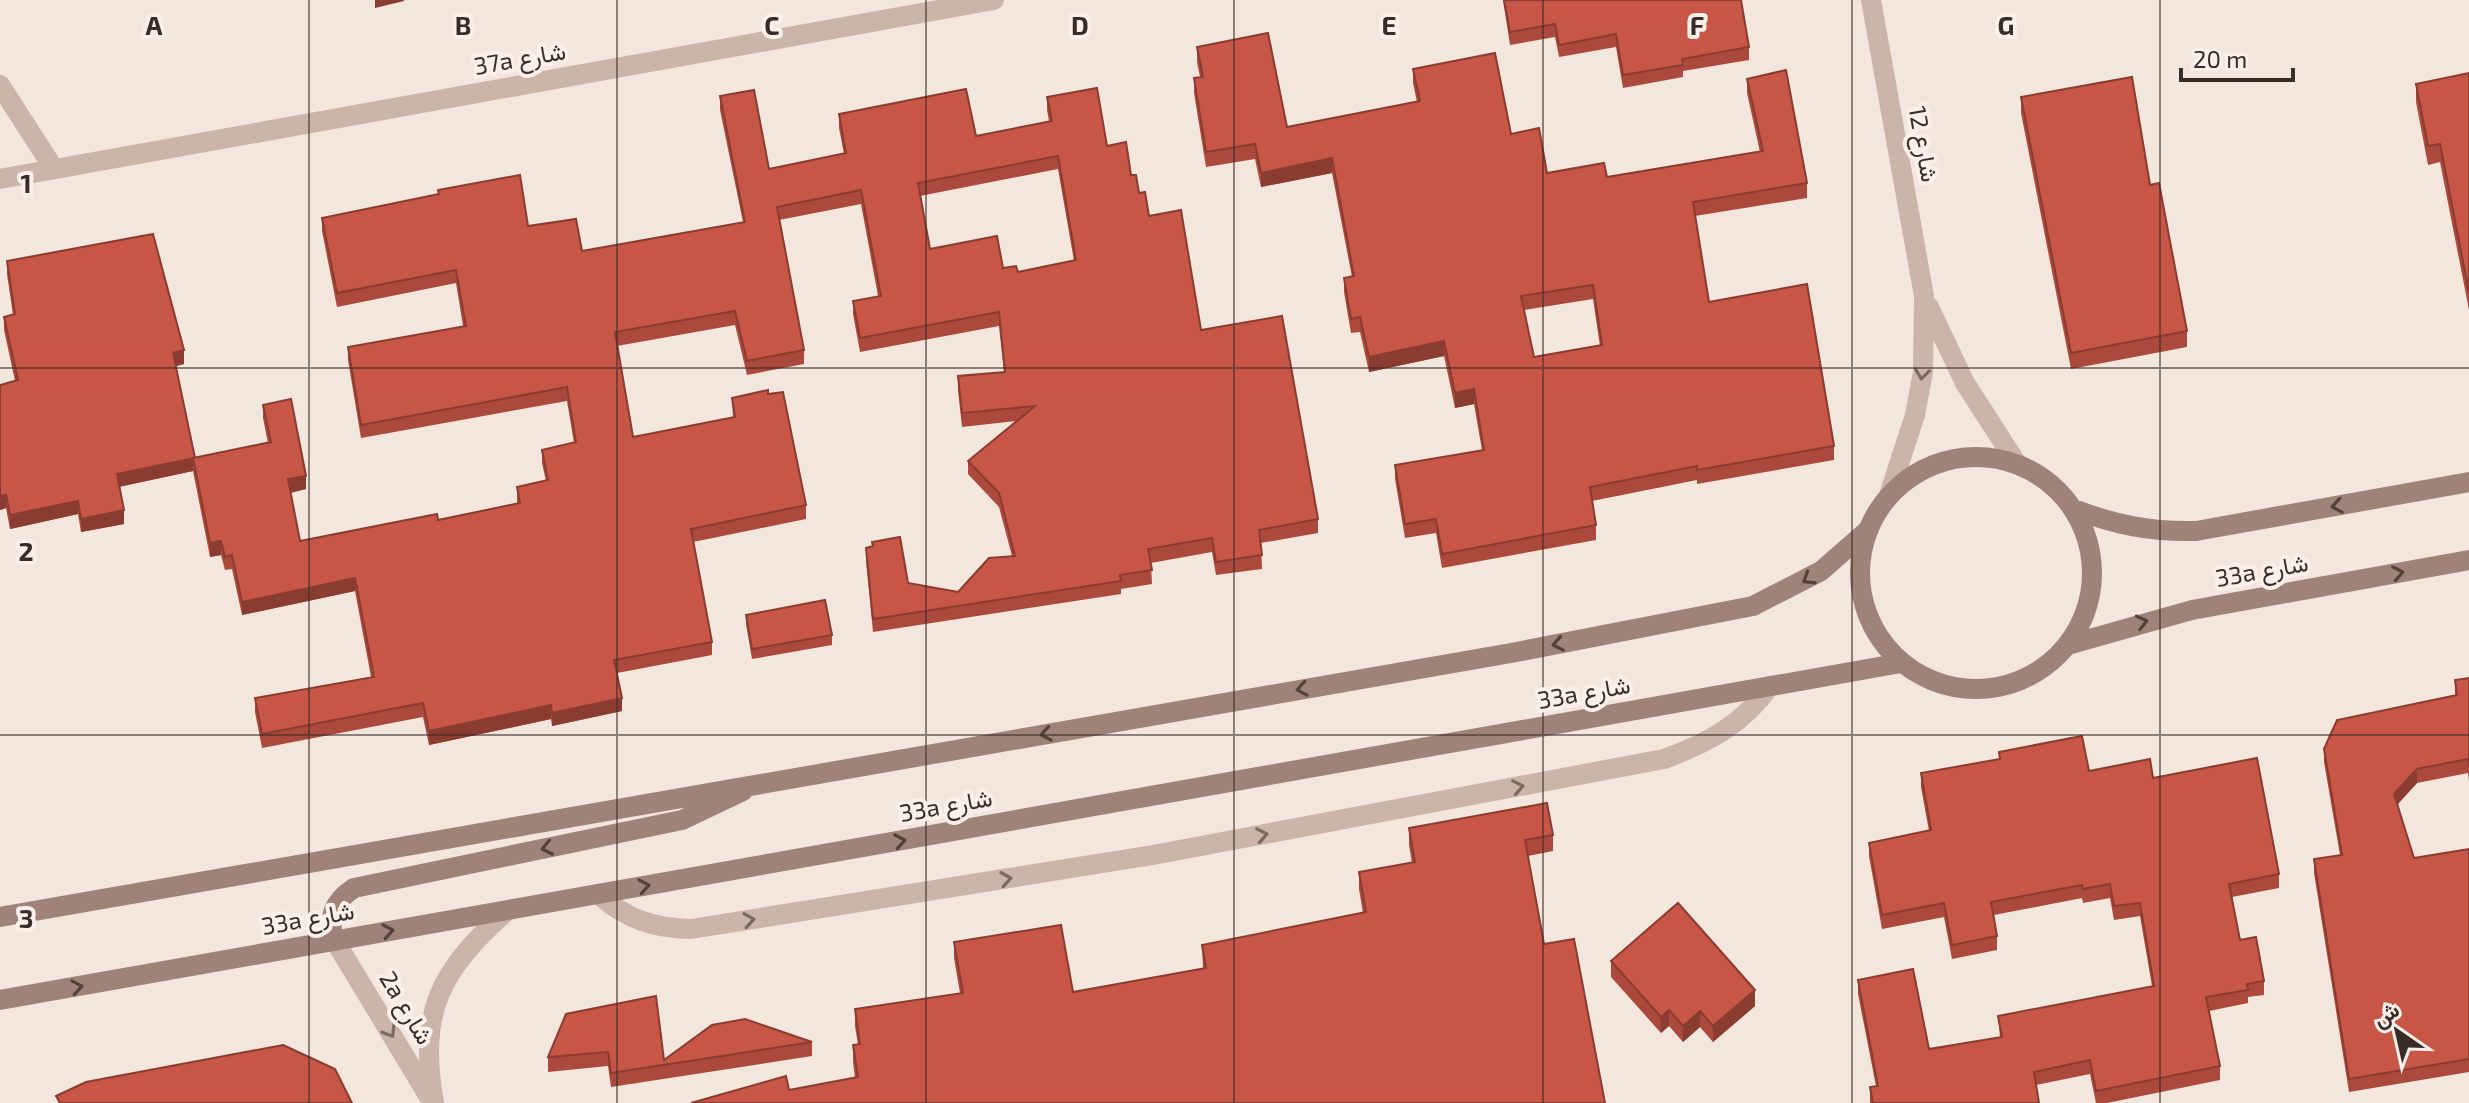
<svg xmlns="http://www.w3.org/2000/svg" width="2469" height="1103" viewBox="0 0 2469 1103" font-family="'Exo 2',Vazirmatn,sans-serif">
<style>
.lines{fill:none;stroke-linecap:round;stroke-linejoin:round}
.street{stroke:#cbb4a8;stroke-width:20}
.secondary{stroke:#9f8379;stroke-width:20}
.wall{fill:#ab4a3c;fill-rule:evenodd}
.shaded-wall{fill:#8b3c31}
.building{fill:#c75646;stroke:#8b3c31;stroke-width:2;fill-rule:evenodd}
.oneway{stroke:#7a6962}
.oneway2{stroke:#52413c}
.grid{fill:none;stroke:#382b28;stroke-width:2;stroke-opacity:0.55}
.labels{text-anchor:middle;stroke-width:8;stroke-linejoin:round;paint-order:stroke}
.street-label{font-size:24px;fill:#382b28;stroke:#faf0e9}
.grid-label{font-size:26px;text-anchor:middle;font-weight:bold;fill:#382b28;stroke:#faf0e9;stroke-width:8;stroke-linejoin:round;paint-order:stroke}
</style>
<rect width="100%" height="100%" fill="#f3e6dd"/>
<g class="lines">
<path class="street" d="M 1871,0 L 1924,296 L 1923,372 L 1915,415 L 1888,498
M 0,85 L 54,169
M 0,179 L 994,0
M 1929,307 L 1965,383 L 2017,464
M 598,894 C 626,919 653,928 691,929 L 1153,855 L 1664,759 C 1708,743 1743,724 1770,686
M 335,941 L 428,1095
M 434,1103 C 418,1011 440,970 508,910"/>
<path class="secondary" d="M1860 573a116 116 0 1 1 232 0a116 116 0 1 1-232 0Z
M 2074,509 C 2115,525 2151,532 2196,531 L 2469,482
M 2068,645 L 2192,610 L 2469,560
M 0,917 L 1511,653 L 1753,606 L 1821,571 L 1868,530
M 335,941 C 326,918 334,901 354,888 L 682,820 L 743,791
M 0,1000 L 1901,663"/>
</g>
<path class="wall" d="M 1503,0 L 1741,0 L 1749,47 L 1749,60 L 1683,71 L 1683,77 L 1623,88 L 1616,47 L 1559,57 L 1555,37 L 1510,45 Z
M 1197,47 L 1287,127 L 1417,102 L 1413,83 L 1413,69 L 1511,134 L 1547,173 L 1607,177 L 1760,152 L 1747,93 L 1747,79 L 1807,183 L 1807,198 L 1695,216 L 1709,302 L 1834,446 L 1834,460 L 1697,484 L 1697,480 L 1592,501 L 1596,525 L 1596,540 L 1442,568 L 1436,533 L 1405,538 L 1395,479 L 1395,465 L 1482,450 L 1474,404 L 1455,408 L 1444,356 L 1369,372 L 1360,332 L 1351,333 L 1344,292 L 1344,278 L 1352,277 L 1332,173 L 1261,187 L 1255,159 L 1206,167 L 1194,93 L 1194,78 L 1200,77 L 1197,62 ZM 1593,299 L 1600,346 L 1534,357 L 1524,310 Z
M 2469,73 L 2469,310 L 2440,162 L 2428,165 L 2416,102 L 2416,84 Z
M 720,96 L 769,169 L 844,154 L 839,128 L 839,114 L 976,136 L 1049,121 L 1047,110 L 1047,97 L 1107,146 L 1131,175 L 1201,330 L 1318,519 L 1318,533 L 1261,543 L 1262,569 L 1216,575 L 1212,552 L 1151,563 L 1152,584 L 1121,589 L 1121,594 L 873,632 L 866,561 L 866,548 L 872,546 L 872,542 L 908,583 L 958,592 L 1012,556 L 999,507 L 968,474 L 968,461 L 1016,421 L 962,427 L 958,390 L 958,376 L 1004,372 L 999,326 L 860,352 L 853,314 L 853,301 L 878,296 L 861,204 L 779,220 L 804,350 L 804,364 L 747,375 L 735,325 L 617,346 L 633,437 L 733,418 L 732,398 L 806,505 L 806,519 L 693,542 L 712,642 L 712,655 L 617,673 L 622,711 L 552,726 L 551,719 L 429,745 L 423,717 L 262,748 L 255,712 L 255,698 L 371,677 L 355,591 L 242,615 L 232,569 L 225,570 L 221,555 L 210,557 L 193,471 L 119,487 L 124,524 L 81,532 L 78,514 L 10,529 L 6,508 L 0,510 L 15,381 L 4,330 L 4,317 L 13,315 L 7,274 L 7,261 L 184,364 L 176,366 L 195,458 L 268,443 L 263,418 L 263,405 L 306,489 L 291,493 L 300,541 L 438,520 L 517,503 L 517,487 L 546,481 L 542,463 L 542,450 L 574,443 L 567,401 L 361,438 L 348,360 L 348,347 L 463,326 L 456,283 L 337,307 L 322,231 L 322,218 L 528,226 L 582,251 L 743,222 L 720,110 ZM 1058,169 L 1074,261 L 1018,272 L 930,249 L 920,196 Z
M 2021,97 L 2150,185 L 2187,331 L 2187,347 L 2071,369 L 2021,113 Z
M 746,615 L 832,635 L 832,645 L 752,659 L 746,624 Z
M 2469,678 L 2469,781 L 2468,773 L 2417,783 L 2397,805 L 2414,858 L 2469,849 L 2469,1072 L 2349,1092 L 2314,873 L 2314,859 L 2340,855 L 2324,762 L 2324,749 L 2455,696 L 2455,680 Z
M 1999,752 L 2089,771 L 2153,778 L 2279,874 L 2279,888 L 2232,897 L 2240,940 L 2264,981 L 2264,995 L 2248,997 L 2248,1003 L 2209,1011 L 2220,1066 L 2220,1080 L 2107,1103 L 2096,1103 L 2090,1074 L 2036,1085 L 2039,1103 L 1870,1103 L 1870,1087 L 1876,1086 L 1858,994 L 1858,980 L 1929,1049 L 2000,1037 L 1998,1016 L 2152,986 L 2140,916 L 2114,920 L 2110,898 L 2083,903 L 2082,898 L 1994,915 L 1997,936 L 1997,950 L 1952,959 L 1944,917 L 1882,929 L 1869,856 L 1869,843 L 1929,831 L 1921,787 L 1921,773 L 1999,759 Z
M 1547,803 L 1553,835 L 1553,851 L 1528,856 L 1544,944 L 1574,939 L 1605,1103 L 691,1103 L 786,1076 L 789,1090 L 855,1078 L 853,1062 L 853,1045 L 858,1045 L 855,1026 L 855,1009 L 960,993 L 954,958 L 954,942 L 1061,925 L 1073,992 L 1203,969 L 1202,945 L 1363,913 L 1359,889 L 1359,872 L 1412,863 L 1409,845 L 1409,828 Z
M 1611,961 L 1755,1006 L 1713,1042 L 1700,1027 L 1683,1042 L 1669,1026 L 1661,1033 L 1611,977 Z
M 566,1014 L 664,1060 L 812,1042 L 812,1056 L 611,1087 L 608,1066 L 548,1072 L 548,1057 Z"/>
<path class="shaded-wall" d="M 375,0 L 404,0 L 404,1 L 375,8 Z
M 1332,158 L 1332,173 L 1261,187 L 1261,173 Z
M 1444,341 L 1444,356 L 1369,372 L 1369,357 Z
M 184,350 L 184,364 L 173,367 L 173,353 Z
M 1474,389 L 1474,404 L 1455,408 L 1455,393 Z
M 193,458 L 193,471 L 117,487 L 117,474 Z
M 306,476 L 306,489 L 288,493 L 288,479 Z
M 6,495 L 6,508 L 0,510 L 0,496 Z
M 78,501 L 78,514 L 10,529 L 10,515 Z
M 124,510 L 124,524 L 81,532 L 81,519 Z
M 221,541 L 221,555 L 210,557 L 210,543 Z
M 355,578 L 355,591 L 242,615 L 242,602 Z
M 622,698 L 622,711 L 552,726 L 552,713 Z
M 551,705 L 551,719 L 429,745 L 429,731 Z
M 2417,769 L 2417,783 L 2394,808 L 2394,794 Z
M 1755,990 L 1755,1006 L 1713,1042 L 1713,1026 Z
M 1669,1010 L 1669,1026 L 1661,1033 L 1661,1017 Z
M 1700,1011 L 1700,1027 L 1683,1042 L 1683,1026 Z"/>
<path class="building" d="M 1504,0 L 1741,0 L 1749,47 L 1682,59 L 1683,65 L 1623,75 L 1616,34 L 1559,45 L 1555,24 L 1510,32 Z
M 1268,33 L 1287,127 L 1420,101 L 1413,69 L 1495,53 L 1511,134 L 1539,128 L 1547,173 L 1604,163 L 1607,177 L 1763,151 L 1747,79 L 1786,70 L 1807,183 L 1693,202 L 1709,302 L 1807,284 L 1834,446 L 1697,470 L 1697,466 L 1590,487 L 1596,525 L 1442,554 L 1436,519 L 1405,524 L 1395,465 L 1484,450 L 1474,389 L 1455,393 L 1444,341 L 1369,357 L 1360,317 L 1351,319 L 1344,278 L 1354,276 L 1332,158 L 1261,173 L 1255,144 L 1206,152 L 1194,78 L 1203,77 L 1197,47 ZM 1593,285 L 1602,345 L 1534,357 L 1521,296 Z
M 2469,73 L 2469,292 L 2440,144 L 2428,146 L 2416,84 Z
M 2132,77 L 2150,185 L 2159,183 L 2187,331 L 2071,353 L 2021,97 Z
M 1097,88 L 1107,146 L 1126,142 L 1131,175 L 1136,175 L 1139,193 L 1145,192 L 1149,216 L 1181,210 L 1201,330 L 1282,316 L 1318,519 L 1259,530 L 1262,555 L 1216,562 L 1212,538 L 1148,549 L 1152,570 L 1120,575 L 1121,581 L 873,619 L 866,548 L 873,546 L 872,542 L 900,537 L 908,583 L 958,592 L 989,558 L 1015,556 L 999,493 L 968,461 L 1035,406 L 962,413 L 958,376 L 1005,372 L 999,312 L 860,338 L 853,301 L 881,296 L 861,190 L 777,207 L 804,350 L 747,361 L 735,311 L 615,332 L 633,437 L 735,417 L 732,398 L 768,390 L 768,394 L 783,392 L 806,505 L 691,529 L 712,642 L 614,660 L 622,698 L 552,713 L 551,705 L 429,731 L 423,703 L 262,734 L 255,698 L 374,677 L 355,578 L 242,602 L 232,555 L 225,557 L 221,541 L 210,543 L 193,458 L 271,442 L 263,405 L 291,399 L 306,476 L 288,479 L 300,541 L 437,514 L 438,520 L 520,503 L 517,487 L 548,480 L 542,450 L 576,442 L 567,387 L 361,425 L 348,347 L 466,326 L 456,270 L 337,293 L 322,218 L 439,194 L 438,190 L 520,175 L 528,226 L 576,219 L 582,251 L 745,222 L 720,96 L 754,90 L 769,169 L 846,153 L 839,114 L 966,89 L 976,136 L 1052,121 L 1047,97 ZM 1058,156 L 1076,260 L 1018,272 L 1016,266 L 1003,268 L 997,236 L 930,249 L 918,183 Z
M 153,234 L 184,350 L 173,353 L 195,458 L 117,474 L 124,510 L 81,519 L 78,501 L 10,515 L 6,495 L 0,496 L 0,385 L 18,380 L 4,317 L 15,314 L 7,261 Z
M 825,600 L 832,635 L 752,649 L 746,615 Z
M 2469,678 L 2469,767 L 2468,759 L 2417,769 L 2394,794 L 2414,858 L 2469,849 L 2469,1059 L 2349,1079 L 2314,859 L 2342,855 L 2324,749 L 2337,720 L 2457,695 L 2455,680 Z
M 2082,736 L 2089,771 L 2150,759 L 2153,778 L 2257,758 L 2279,874 L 2229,884 L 2240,940 L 2256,937 L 2264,981 L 2247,984 L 2248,990 L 2206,997 L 2220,1066 L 2096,1091 L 2090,1060 L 2034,1072 L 2039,1103 L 1873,1103 L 1870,1087 L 1878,1086 L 1858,980 L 1913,969 L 1929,1049 L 2002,1037 L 1998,1016 L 2154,986 L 2140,903 L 2114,906 L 2110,884 L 2083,889 L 2082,885 L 1991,902 L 1997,936 L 1952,945 L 1944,903 L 1882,915 L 1869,843 L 1931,830 L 1921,773 L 2000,759 L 1999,752 Z
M 1547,803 L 1553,835 L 1525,840 L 1544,944 L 1574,939 L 1605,1103 L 691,1103 L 786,1076 L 789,1090 L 858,1077 L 853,1045 L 860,1044 L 855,1009 L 963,993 L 954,942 L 1061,925 L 1073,992 L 1206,968 L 1202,945 L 1366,912 L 1359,872 L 1415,862 L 1409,828 Z
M 1678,903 L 1755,990 L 1713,1026 L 1700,1011 L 1683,1026 L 1669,1010 L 1661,1017 L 1611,961 Z
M 656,996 L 664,1060 L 712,1025 L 745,1019 L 812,1042 L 611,1073 L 608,1052 L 548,1057 L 566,1014 Z
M 283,1045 L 335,1069 L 352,1103 L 60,1103 L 56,1096 L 86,1082 Z"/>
<defs><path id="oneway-chevron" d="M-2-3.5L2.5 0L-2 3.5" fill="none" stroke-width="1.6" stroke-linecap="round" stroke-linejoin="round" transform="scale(2)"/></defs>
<g class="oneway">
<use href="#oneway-chevron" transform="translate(1922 374) rotate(97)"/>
<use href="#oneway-chevron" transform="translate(1518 787) rotate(-11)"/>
<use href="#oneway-chevron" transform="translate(1262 835) rotate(-11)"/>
<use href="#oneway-chevron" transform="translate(1006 879) rotate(-9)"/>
<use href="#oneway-chevron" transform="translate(749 920) rotate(-9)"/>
<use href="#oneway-chevron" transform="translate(390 1032) rotate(59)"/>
</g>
<g class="oneway2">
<use href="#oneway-chevron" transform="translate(2337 506) rotate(170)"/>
<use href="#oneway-chevron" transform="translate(2398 573) rotate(-11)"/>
<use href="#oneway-chevron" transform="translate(1808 579) rotate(148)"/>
<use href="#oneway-chevron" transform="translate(2142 622) rotate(-14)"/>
<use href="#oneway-chevron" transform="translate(1558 644) rotate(169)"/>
<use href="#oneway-chevron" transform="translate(1302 689) rotate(170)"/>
<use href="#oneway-chevron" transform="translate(1046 734) rotate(170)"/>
<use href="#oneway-chevron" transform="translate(900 841) rotate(-10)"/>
<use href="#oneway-chevron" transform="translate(547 848) rotate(168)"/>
<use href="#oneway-chevron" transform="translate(644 886) rotate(-10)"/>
<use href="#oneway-chevron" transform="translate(388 931) rotate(-10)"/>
<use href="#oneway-chevron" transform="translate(77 987) rotate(-10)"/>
</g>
<path class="grid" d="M 309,0 L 309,1103M 617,0 L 617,1103M 926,0 L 926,1103M 1234,0 L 1234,1103M 1543,0 L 1543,1103M 1852,0 L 1852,1103M 2160,0 L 2160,1103M 0,368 L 2469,368M 0,735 L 2469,735"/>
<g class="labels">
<g class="street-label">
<text transform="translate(520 59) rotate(-10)" y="8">37a شارع</text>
<text transform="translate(1923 144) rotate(80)" y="8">شارع 12</text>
<text transform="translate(2262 571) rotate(-10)" y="8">33a شارع</text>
<text transform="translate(1584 693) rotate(-10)" y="8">33a شارع</text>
<text transform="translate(946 806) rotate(-10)" y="8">33a شارع</text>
<text transform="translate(308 919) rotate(-10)" y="8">33a شارع</text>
<text transform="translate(406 1008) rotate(59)" y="8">2a شارع</text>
</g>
</g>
<g class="grid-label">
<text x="154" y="35">A</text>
<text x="463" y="35">B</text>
<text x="772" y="35">C</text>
<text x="1080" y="35">D</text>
<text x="1389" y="35">E</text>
<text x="1697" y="35">F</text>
<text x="2006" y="35">G</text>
<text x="26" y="193">1</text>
<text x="26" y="561">2</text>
<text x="26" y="928">3</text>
</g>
<g transform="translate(2397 1031) rotate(326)" stroke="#faf0e9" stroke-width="6" paint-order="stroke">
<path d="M0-6L14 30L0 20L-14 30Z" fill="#382b28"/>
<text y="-12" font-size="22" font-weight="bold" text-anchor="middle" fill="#382b28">ش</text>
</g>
<path d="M2181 68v12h112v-12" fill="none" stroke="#382b28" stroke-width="4"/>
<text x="2193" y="68" font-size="24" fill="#382b28" stroke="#faf0e9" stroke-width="6" paint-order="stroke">20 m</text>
</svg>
